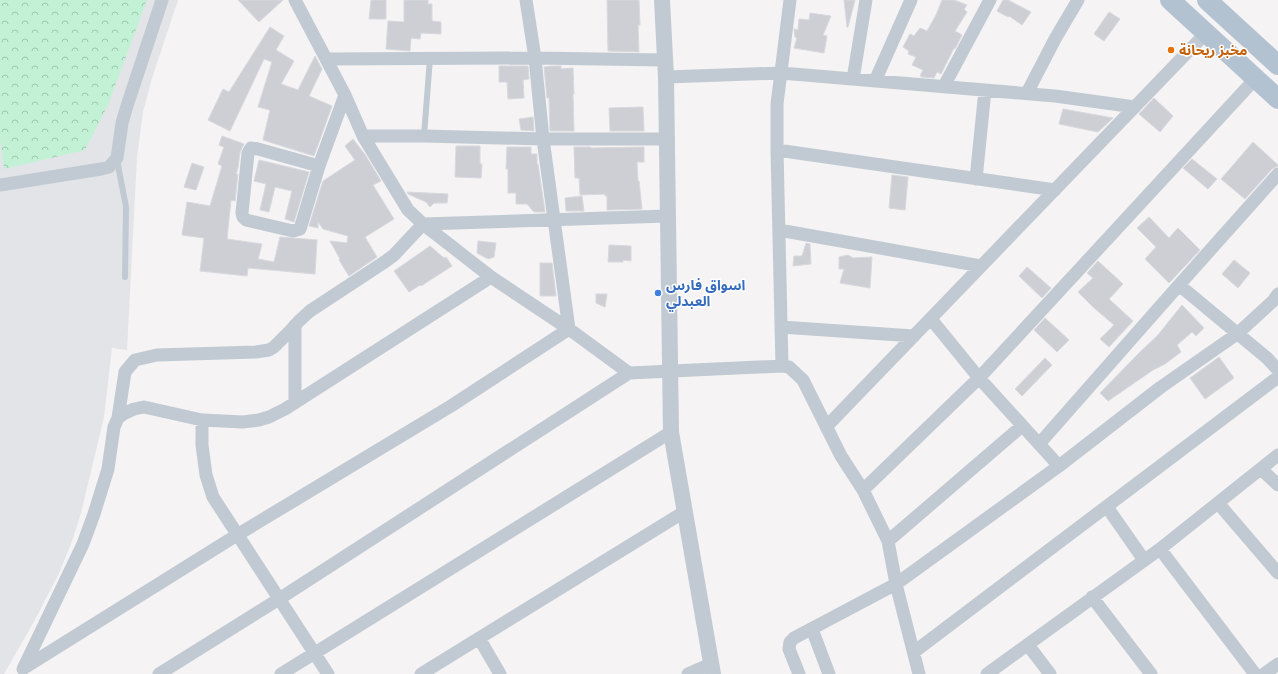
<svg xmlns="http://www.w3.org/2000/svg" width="1278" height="674" viewBox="0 0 1278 674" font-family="Raleway,'Noto Sans Arabic',sans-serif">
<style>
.airport{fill:#e2e4e7}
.park{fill:url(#park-crowns)}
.building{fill:#cdcfd5;stroke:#d7d9de}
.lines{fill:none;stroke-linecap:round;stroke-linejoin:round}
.service{stroke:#c1cad2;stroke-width:6}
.minor{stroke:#c1cad2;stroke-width:13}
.tertiary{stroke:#c1cad2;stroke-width:16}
.primary{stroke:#b3c2d1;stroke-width:20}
.food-dot{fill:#e8710a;stroke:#fff;stroke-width:1.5}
.shop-dot{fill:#3f7fe0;stroke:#fff;stroke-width:1.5}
.labels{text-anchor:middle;stroke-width:3;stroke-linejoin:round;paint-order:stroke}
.food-label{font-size:14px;font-weight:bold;fill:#c56008;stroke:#fff;text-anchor:start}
.shop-label{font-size:14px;font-weight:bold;fill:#366cbe;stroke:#fff;text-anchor:start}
</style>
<defs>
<pattern id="park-crowns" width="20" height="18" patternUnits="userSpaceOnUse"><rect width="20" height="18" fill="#c3f1d5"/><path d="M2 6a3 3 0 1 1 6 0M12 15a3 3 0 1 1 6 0" fill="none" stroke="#a0c6b0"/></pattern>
</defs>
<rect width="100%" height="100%" fill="#f5f3f3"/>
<path class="airport" d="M 0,0 L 178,0 L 152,78 L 143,112 L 137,157 L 127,350 L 112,348 L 104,417 L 81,513 L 72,541 L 60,571 L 37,616 L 4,674 L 0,674 Z"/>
<path class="park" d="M 0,0 L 147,0 L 108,105 L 85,150 L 4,169 L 0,138 Z"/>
<path class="building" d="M 238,0 L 283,0 L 259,22 Z
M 371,0 L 386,0 L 386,19 L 369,19 Z
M 404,0 L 428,0 L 428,4 L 432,4 L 432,21 L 441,22 L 441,34 L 421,33 L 420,39 L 411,38 L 410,51 L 386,49 L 388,21 L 404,22 Z
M 607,0 L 639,0 L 640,25 L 638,25 L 639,52 L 608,51 Z
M 844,0 L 855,0 L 848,27 L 847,27 Z
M 942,0 L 954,0 L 967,5 L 964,9 L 967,12 L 955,31 L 962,35 L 955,49 L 954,48 L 941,74 L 937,72 L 934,78 L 922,77 L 920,76 L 923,70 L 912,65 L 916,57 L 908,54 L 909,51 L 903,47 L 910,34 L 914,36 L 920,28 L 927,31 L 936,15 Z
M 1003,0 L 1008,0 L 1031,12 L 1022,25 L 1009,16 L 1008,17 L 997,11 Z
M 1109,12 L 1120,19 L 1104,41 L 1094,34 Z
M 810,13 L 831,16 L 823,35 L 827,36 L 824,53 L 794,48 L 797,38 L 795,37 L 794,29 L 798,30 L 799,19 L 809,20 Z
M 270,27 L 284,36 L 276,50 L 294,61 L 281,84 L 298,90 L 315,56 L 322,69 L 309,96 L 332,106 L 314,156 L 263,140 L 270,110 L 258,107 L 272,62 L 264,59 L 230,131 L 208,120 L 223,89 L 229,92 Z
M 499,66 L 528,66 L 529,79 L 523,80 L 524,98 L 508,99 L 507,82 L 499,82 Z
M 552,66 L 561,66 L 561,69 L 573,68 L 574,94 L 573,94 L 574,131 L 550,131 L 549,98 L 547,98 L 544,67 Z
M 1154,98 L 1173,116 L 1160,132 L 1139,114 Z
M 643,107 L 644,131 L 610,131 L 609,108 Z
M 1063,109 L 1113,118 L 1098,132 L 1059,124 Z
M 533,117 L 534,131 L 521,130 L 519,119 Z
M 222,136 L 244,144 L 240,152 L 238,168 L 236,174 L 238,174 L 235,201 L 231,200 L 227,239 L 262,244 L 258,259 L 274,262 L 280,237 L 317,240 L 315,274 L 248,268 L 247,276 L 200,271 L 204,238 L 182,235 L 187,202 L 210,206 L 222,166 L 218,164 L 224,147 L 219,145 Z
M 353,139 L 366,156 L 381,181 L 373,185 L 394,219 L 365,237 L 377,257 L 349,276 L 339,260 L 340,259 L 330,241 L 347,243 L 348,236 L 323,229 L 318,222 L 318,228 L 309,226 L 323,181 L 355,160 L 345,146 Z
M 1253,142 L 1278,165 L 1278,166 L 1272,169 L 1245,199 L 1221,179 Z
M 456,146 L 480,146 L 480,164 L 482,164 L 481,178 L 455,177 Z
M 507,147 L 531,147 L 531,154 L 537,154 L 537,164 L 538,164 L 545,212 L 534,212 L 527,204 L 516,204 L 516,193 L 508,193 L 508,169 L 506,169 Z
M 574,147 L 591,147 L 591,148 L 644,147 L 644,162 L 637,162 L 638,181 L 639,181 L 642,209 L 607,210 L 607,196 L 605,196 L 605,194 L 580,195 L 579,178 L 575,178 Z
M 1192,159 L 1217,179 L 1208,189 L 1183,168 Z
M 259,160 L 309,172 L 294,222 L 285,219 L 292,191 L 275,187 L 269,212 L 260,210 L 266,184 L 254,181 Z
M 192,163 L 204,167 L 196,190 L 184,187 Z
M 892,175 L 908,177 L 905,210 L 889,208 Z
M 407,192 L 448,194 L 447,203 L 434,203 L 430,207 L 426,202 L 408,194 Z
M 582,196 L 584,211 L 566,211 L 565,198 Z
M 1149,217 L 1169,238 L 1178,228 L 1200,250 L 1169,283 L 1145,259 L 1156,247 L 1137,228 Z
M 478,241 L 496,243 L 494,257 L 488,259 L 477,253 Z
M 806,243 L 810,244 L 811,264 L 793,266 L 794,256 L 802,256 Z
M 609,245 L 631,246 L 631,261 L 623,260 L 623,262 L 608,262 Z
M 430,246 L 444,258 L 446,257 L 452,266 L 421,286 L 420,285 L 409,292 L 394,271 Z
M 848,255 L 853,258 L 872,257 L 870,288 L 840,283 L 844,269 L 839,269 L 839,257 Z
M 1234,260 L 1250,273 L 1238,288 L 1222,274 Z
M 1098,261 L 1123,284 L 1109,299 L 1133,321 L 1109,347 L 1100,339 L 1114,325 L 1093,307 L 1078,292 L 1093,278 L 1087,273 Z
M 540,263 L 552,263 L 556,296 L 540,296 Z
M 1027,267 L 1051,288 L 1042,298 L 1019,276 Z
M 596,294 L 607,294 L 605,307 L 596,303 Z
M 1182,305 L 1204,328 L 1196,336 L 1192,332 L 1177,345 L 1181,352 L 1165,364 L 1153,370 L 1108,401 L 1100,393 L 1139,353 L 1158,335 Z
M 1045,318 L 1069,340 L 1057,352 L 1034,330 Z
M 1219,357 L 1234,378 L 1205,399 L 1190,378 Z
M 1045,358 L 1052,365 L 1022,396 L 1015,389 Z"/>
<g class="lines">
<path class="service" d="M 424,136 L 430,58
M 117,160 L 126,207 L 125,277"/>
<path class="minor" d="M 295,0 L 345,95 L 363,136 L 408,210 L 423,224 L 491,277 L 569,329 L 629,373 L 782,366 L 789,367 L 803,380 L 841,456 L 863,490 L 888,541 L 896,584 L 919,674
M 326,59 L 535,58 L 664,60
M 666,77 L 781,73 L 1055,96 L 1135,107
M 853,79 L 866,0
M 875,81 L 911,0
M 944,86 L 990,0
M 1027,93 L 1055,39 L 1078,0
M 363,136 L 424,136 L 543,139 L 666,139
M 777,150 L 1055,190
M 319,166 L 258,149 L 251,148 L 248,153 L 242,213 L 243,217 L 246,220 L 293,231 L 300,229 L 319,166 L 345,95
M 976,179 L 985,90
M 0,185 L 101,169 L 109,167 L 117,158 L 122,123 L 126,109 L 162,0
M 779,230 L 981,266
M 1179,285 L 1267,358 L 1278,370
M 931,319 L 979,378 L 1059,466
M 295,325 L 295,403
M 781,327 L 914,336
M 782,366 L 777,150 L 777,104 L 790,0
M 118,418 L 125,372 L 135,360 L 157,355 L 256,352 L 269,350 L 274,347 L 290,331 L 299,321 L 310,311 L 386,261 L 394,255 L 423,224 L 667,216
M 202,420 L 202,445 L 206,475 L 213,497 L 328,674
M 826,427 L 1206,33
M 1039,444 L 1179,285 L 1278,174
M 1261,469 L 1278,485
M 863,490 L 979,378 L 1256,78
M 1218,503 L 1278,573
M 1107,507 L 1144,560
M 888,541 L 1022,426
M 1160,549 L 1255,674
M 1092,597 L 1151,674
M 812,629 L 829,674
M 479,638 L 500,674
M 1028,645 L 1050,674
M 914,652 L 1278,377
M 24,668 L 237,535 L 451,406 L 569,329 L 543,139 L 535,58 L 526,0
M 23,669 L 83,544 L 94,514 L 108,469 L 114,427 L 118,418 L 125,413 L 134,409 L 144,407 L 202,420 L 243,422 L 259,420 L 269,417 L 285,409 L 491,277
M 159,674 L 279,599 L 629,373
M 281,674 L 671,432
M 421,674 L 684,512
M 688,674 L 711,664
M 799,674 L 789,649 L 790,642 L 794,638 L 896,584 L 1059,466 L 1161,387 L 1237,334 L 1273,301 L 1278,294
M 987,674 L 1160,549 L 1278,455
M 1264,674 L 1278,664"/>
<path class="tertiary" d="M 662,0 L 666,77 L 671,432 L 713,674"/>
<path class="primary" d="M 1170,0 L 1278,99
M 1207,0 L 1278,65"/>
</g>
<circle class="food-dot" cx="1171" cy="50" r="4"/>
<circle class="shop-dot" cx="658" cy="293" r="4"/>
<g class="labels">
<g class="food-label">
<text x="1179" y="55">مخبز ريحانة</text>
</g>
<g class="shop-label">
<text x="666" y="290">اسواق فارس<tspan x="666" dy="16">العبدلي</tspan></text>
</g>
</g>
</svg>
